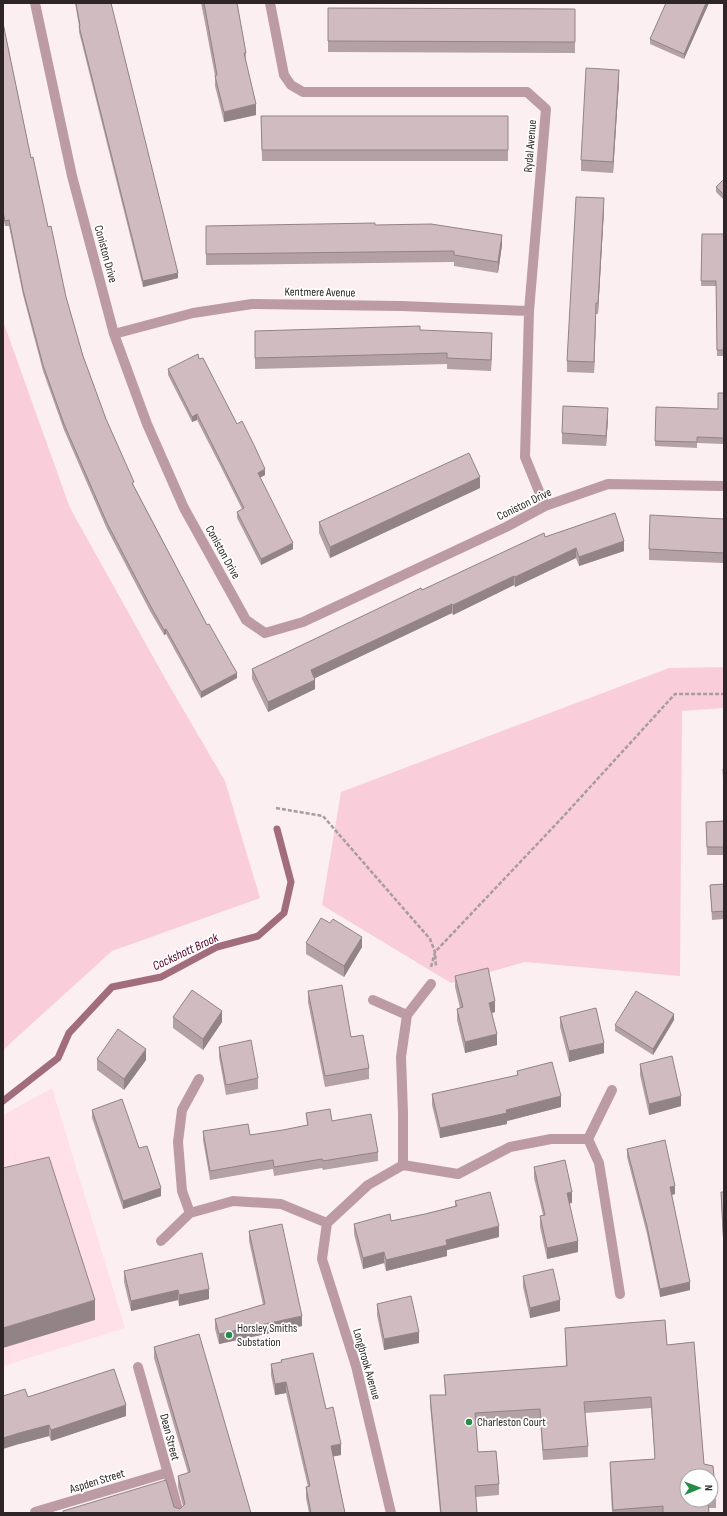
<svg xmlns="http://www.w3.org/2000/svg" width="727" height="1516" viewBox="0 0 727 1516" font-family="'Sofia Sans Condensed',sans-serif">
<style>
.built{fill:#ffe0e9}
.green{fill:#facdda}
.lines{fill:none;stroke-linecap:round;stroke-linejoin:round}
.stream{stroke:#a16d7d;stroke-width:7}
.path{stroke:#a79c9f;stroke-width:2.5;stroke-dasharray:4 2;stroke-linecap:butt}
.minor{stroke:#bc9ba4;stroke-width:10}
.wall{fill:#b3a1a5;fill-rule:evenodd}
.shaded-wall{fill:#928386}
.building{fill:#d0bbc0;stroke:#928386}
.poi-dot{fill:#228d45;stroke:#fff;stroke-width:1.5}
.labels{text-anchor:middle;stroke-width:3.5;stroke-linejoin:round;paint-order:stroke}
.street-label{font-size:12px;fill:#2d2527;stroke:#fff}
.poi-label{font-size:12px;fill:#2d2527;stroke:#fff;text-anchor:start}
.water-label{font-size:13px;font-style:italic;fill:#5a032d;stroke:#fff}
</style>
<rect width="100%" height="100%" fill="#fceff2"/>
<path class="built" d="M 52,1088 L 125,1328 L 3,1366 L 3,1115 Z"/>
<path class="green" d="M 3,321 L 70,508 L 166,680 L 225,781 L 260,898 L 112,951 L 3,1050 Z
M 724,667 L 724,708 L 682,711 L 680,976 L 525,962 L 451,983 L 322,905 L 341,792 L 669,668 Z"/>
<g class="lines">
<path class="stream" d="M 3,1101 L 58,1058 L 69,1033 L 112,987 L 161,977 L 217,947 L 258,936 L 284,913 L 291,882 L 277,829"/>
<path class="path" d="M 276,808 L 323,816 L 430,939 L 435,952 L 436,967
M 431,967 L 435,952 L 560,820 L 675,694 L 724,694"/>
<path class="minor" d="M 35,3 L 72,176 L 114,334 L 147,424 L 184,508 L 246,620 L 265,633 L 303,622 L 506,527 L 545,506 L 608,484 L 724,486
M 270,3 L 284,75 L 291,85 L 303,92 L 527,92 L 546,109 L 529,311 L 525,457 L 545,506
M 114,334 L 193,313 L 252,304 L 401,306 L 529,311
M 373,1000 L 407,1015
M 199,1079 L 182,1110 L 178,1142 L 182,1191 L 190,1213 L 233,1201 L 281,1204 L 327,1223
M 588,1139 L 612,1090
M 403,1165 L 403,1113 L 401,1057 L 407,1015 L 431,984
M 161,1241 L 190,1213
M 138,1367 L 179,1513
M 35,1512 L 166,1473
M 391,1513 L 356,1366 L 322,1259 L 327,1223 L 368,1185 L 403,1165 L 458,1174 L 510,1147 L 551,1139 L 588,1139 L 599,1163 L 620,1294"/>
</g>
<path class="wall" d="M 75,3 L 112,3 L 112,4 L 111,5 L 178,278 L 143,287 L 79,32 L 79,26 Z
M 201,3 L 237,3 L 246,53 L 246,63 L 256,115 L 224,122 L 215,86 L 215,76 L 205,23 Z
M 709,3 L 684,59 L 650,44 L 650,39 Z
M 328,8 L 575,9 L 575,53 L 328,52 Z
M 3,23 L 31,158 L 48,227 L 66,297 L 83,356 L 106,419 L 134,486 L 207,625 L 237,678 L 201,698 L 166,634 L 164,635 L 150,611 L 107,529 L 64,430 L 43,371 L 23,295 L 9,226 L 5,226 L 3,218 Z
M 619,81 L 613,173 L 581,171 L 581,160 Z
M 261,116 L 508,116 L 508,161 L 262,161 Z
M 724,179 L 724,200 L 716,192 L 716,187 Z
M 604,209 L 598,314 L 596,314 L 594,373 L 567,372 L 567,361 Z
M 375,225 L 502,245 L 498,273 L 454,266 L 454,262 L 206,265 L 206,226 Z
M 702,234 L 724,234 L 724,356 L 717,356 L 716,286 L 701,286 Z
M 420,330 L 492,344 L 491,371 L 447,369 L 447,364 L 255,369 L 255,331 Z
M 199,359 L 265,475 L 260,477 L 293,549 L 261,565 L 237,518 L 237,512 L 242,509 L 221,467 L 197,420 L 192,422 L 168,375 L 168,369 Z
M 724,393 L 724,444 L 697,443 L 697,448 L 655,446 L 655,441 L 718,409 Z
M 608,419 L 606,446 L 562,444 L 562,433 Z
M 480,488 L 330,558 L 319,533 L 319,522 Z
M 724,519 L 724,563 L 649,560 L 649,549 Z
M 545,537 L 624,551 L 579,566 L 576,558 L 515,587 L 514,585 L 453,615 L 452,613 L 315,678 L 315,689 L 268,712 L 252,679 L 252,669 L 422,590 Z
M 724,821 L 724,855 L 707,855 L 706,822 Z
M 724,884 L 724,919 L 712,920 L 710,885 Z
M 306,943 L 362,947 L 344,977 L 306,954 Z
M 455,976 L 495,1012 L 492,1013 L 497,1045 L 465,1053 L 457,1020 L 457,1009 L 460,1008 L 455,987 Z
M 308,991 L 351,1037 L 369,1068 L 369,1079 L 325,1087 L 308,1002 Z
M 173,1017 L 222,1022 L 203,1050 L 173,1028 Z
M 560,1017 L 604,1053 L 569,1062 L 560,1027 Z
M 674,1020 L 653,1055 L 615,1031 L 615,1025 Z
M 219,1047 L 258,1078 L 258,1089 L 226,1095 L 219,1057 Z
M 97,1059 L 146,1060 L 124,1090 L 97,1070 Z
M 640,1064 L 681,1106 L 649,1115 L 640,1075 Z
M 517,1071 L 561,1107 L 507,1121 L 507,1124 L 440,1138 L 432,1105 L 432,1094 L 517,1076 Z
M 92,1110 L 139,1148 L 161,1196 L 123,1209 L 92,1118 Z
M 306,1113 L 332,1121 L 378,1152 L 378,1161 L 323,1170 L 322,1168 L 274,1176 L 273,1169 L 210,1180 L 203,1140 L 203,1131 L 250,1135 L 283,1130 L 307,1125 Z
M 627,1149 L 675,1194 L 672,1195 L 690,1290 L 660,1297 L 647,1234 L 627,1157 Z
M 534,1167 L 572,1203 L 569,1203 L 578,1252 L 547,1259 L 540,1227 L 540,1216 L 543,1215 L 534,1178 Z
M 721,1192 L 724,1192 L 724,1256 L 721,1200 Z
M 455,1201 L 499,1237 L 447,1250 L 447,1256 L 386,1271 L 384,1263 L 363,1269 L 354,1234 L 354,1224 L 391,1221 L 425,1214 L 455,1206 Z
M 249,1231 L 302,1326 L 219,1344 L 215,1329 L 215,1319 L 263,1305 L 249,1241 Z
M 124,1271 L 209,1299 L 179,1306 L 178,1300 L 131,1311 L 124,1282 Z
M 523,1276 L 560,1311 L 530,1318 L 523,1287 Z
M 377,1304 L 419,1343 L 384,1350 L 377,1315 Z
M 665,1320 L 667,1345 L 694,1342 L 704,1464 L 713,1466 L 716,1497 L 716,1508 L 709,1508 L 709,1513 L 612,1513 L 610,1473 L 610,1462 L 655,1459 L 651,1408 L 585,1413 L 588,1446 L 588,1457 L 543,1460 L 540,1420 L 476,1424 L 478,1452 L 496,1451 L 499,1484 L 499,1495 L 476,1497 L 477,1513 L 440,1513 L 430,1405 L 430,1395 L 445,1395 L 444,1375 L 566,1366 L 565,1328 ZM 687,1476 L 711,1476 L 711,1500 L 687,1500 Z
M 154,1347 L 251,1513 L 63,1513 L 63,1511 L 174,1507 L 180,1509 L 183,1506 L 178,1487 L 178,1476 L 188,1473 L 154,1358 Z
M 281,1360 L 326,1409 L 341,1455 L 333,1456 L 345,1513 L 309,1513 L 306,1498 L 306,1487 L 308,1487 L 286,1393 L 275,1395 L 271,1375 L 271,1364 L 281,1362 Z
M 28,1397 L 126,1416 L 51,1441 L 49,1436 L 19,1444 Z"/>
<path class="shaded-wall" d="M 706,3 L 709,3 L 684,59 L 684,54 Z
M 619,70 L 619,81 L 613,173 L 613,162 Z
M 256,104 L 256,115 L 224,122 L 224,112 Z
M 604,198 L 604,209 L 598,314 L 598,303 Z
M 502,235 L 502,245 L 498,273 L 498,262 Z
M 178,273 L 178,278 L 143,287 L 143,281 Z
M 596,303 L 596,314 L 594,373 L 594,362 Z
M 492,333 L 492,344 L 491,371 L 491,360 Z
M 608,408 L 608,419 L 606,446 L 606,436 Z
M 197,414 L 197,420 L 192,422 L 192,417 Z
M 265,469 L 265,475 L 258,479 L 258,473 Z
M 480,477 L 480,488 L 330,558 L 330,547 Z
M 624,541 L 624,551 L 579,566 L 579,557 Z
M 293,543 L 293,549 L 261,565 L 261,559 Z
M 576,548 L 576,558 L 515,587 L 515,577 Z
M 514,576 L 514,585 L 453,615 L 453,605 Z
M 452,604 L 452,613 L 311,680 L 311,670 Z
M 166,629 L 166,634 L 164,635 L 164,630 Z
M 237,673 L 237,678 L 201,698 L 201,692 Z
M 315,680 L 315,689 L 268,712 L 268,702 Z
M 362,937 L 362,947 L 344,977 L 344,966 Z
M 495,1001 L 495,1012 L 489,1014 L 489,1003 Z
M 222,1011 L 222,1022 L 203,1050 L 203,1039 Z
M 674,1014 L 674,1020 L 653,1055 L 653,1049 Z
M 497,1034 L 497,1045 L 465,1053 L 465,1042 Z
M 604,1043 L 604,1053 L 569,1062 L 569,1051 Z
M 146,1049 L 146,1060 L 124,1090 L 124,1079 Z
M 561,1096 L 561,1107 L 507,1121 L 507,1124 L 440,1138 L 440,1128 Z
M 681,1096 L 681,1106 L 649,1115 L 649,1104 Z
M 675,1186 L 675,1194 L 670,1195 L 670,1187 Z
M 161,1188 L 161,1196 L 123,1209 L 123,1201 Z
M 572,1192 L 572,1203 L 567,1204 L 567,1193 Z
M 499,1226 L 499,1237 L 447,1250 L 447,1256 L 386,1271 L 386,1260 L 446,1240 Z
M 578,1241 L 578,1252 L 547,1259 L 547,1248 Z
M 384,1252 L 384,1263 L 363,1269 L 363,1258 Z
M 690,1282 L 690,1290 L 660,1297 L 660,1289 Z
M 209,1289 L 209,1299 L 179,1306 L 179,1295 Z
M 178,1290 L 178,1300 L 131,1311 L 131,1301 Z
M 95,1300 L 95,1320 L 3,1348 L 3,1328 Z
M 560,1300 L 560,1311 L 530,1318 L 530,1308 Z
M 302,1316 L 302,1326 L 219,1344 L 219,1334 Z
M 419,1332 L 419,1343 L 384,1350 L 384,1339 Z
M 286,1382 L 286,1393 L 275,1395 L 275,1384 Z
M 126,1405 L 126,1416 L 51,1441 L 51,1430 Z
M 49,1425 L 49,1436 L 19,1444 L 3,1449 L 3,1438 L 19,1433 Z
M 341,1444 L 341,1455 L 331,1457 L 331,1446 Z"/>
<path class="building" d="M 76,3 L 111,3 L 178,273 L 143,281 L 79,26 L 80,26 Z
M 204,3 L 237,3 L 246,53 L 244,53 L 256,104 L 224,112 L 215,76 L 217,75 Z
M 666,3 L 706,3 L 684,54 L 650,39 Z
M 328,8 L 575,9 L 575,42 L 328,41 Z
M 3,23 L 31,158 L 33,157 L 48,227 L 51,226 L 66,297 L 83,356 L 106,419 L 134,482 L 132,483 L 207,625 L 209,624 L 237,673 L 201,692 L 166,629 L 164,630 L 150,605 L 107,523 L 64,424 L 43,365 L 23,290 L 9,220 L 5,221 L 3,212 Z
M 586,68 L 619,70 L 613,162 L 581,160 Z
M 261,116 L 508,116 L 508,150 L 262,150 Z
M 724,179 L 724,195 L 716,187 Z
M 576,197 L 604,198 L 598,303 L 596,303 L 594,362 L 567,361 Z
M 375,223 L 375,225 L 431,224 L 502,235 L 498,262 L 454,255 L 454,251 L 206,254 L 206,226 Z
M 702,234 L 724,234 L 724,350 L 717,350 L 716,281 L 701,281 Z
M 420,326 L 420,330 L 492,333 L 491,360 L 447,358 L 447,353 L 255,358 L 255,331 Z
M 198,354 L 199,359 L 203,358 L 237,424 L 242,421 L 254,445 L 265,469 L 258,473 L 293,543 L 261,559 L 237,512 L 244,508 L 197,414 L 192,417 L 168,369 Z
M 718,393 L 724,393 L 724,438 L 697,437 L 697,442 L 655,441 L 656,407 L 718,409 Z
M 563,406 L 608,408 L 606,436 L 562,433 Z
M 469,453 L 480,477 L 330,547 L 319,522 Z
M 615,513 L 624,541 L 579,557 L 576,548 L 515,577 L 514,576 L 453,605 L 452,604 L 311,670 L 315,680 L 268,702 L 252,669 L 421,588 L 422,590 L 544,533 L 545,537 Z
M 650,515 L 724,519 L 724,553 L 649,549 Z
M 723,769 L 724,769 L 724,788 Z
M 724,821 L 724,847 L 707,847 L 706,822 Z
M 724,884 L 724,911 L 712,912 L 710,885 Z
M 321,918 L 330,923 L 333,919 L 362,937 L 344,966 L 306,943 Z
M 488,968 L 495,1001 L 489,1003 L 497,1034 L 465,1042 L 457,1009 L 463,1007 L 455,976 Z
M 342,985 L 351,1037 L 363,1035 L 369,1068 L 325,1076 L 308,991 Z
M 192,990 L 222,1011 L 203,1039 L 173,1017 Z
M 636,991 L 674,1014 L 653,1049 L 615,1025 Z
M 596,1008 L 604,1043 L 569,1051 L 560,1017 Z
M 118,1029 L 146,1049 L 124,1079 L 97,1059 Z
M 251,1040 L 258,1078 L 226,1085 L 219,1047 Z
M 672,1056 L 681,1096 L 649,1104 L 640,1064 Z
M 552,1062 L 561,1096 L 506,1110 L 507,1113 L 440,1128 L 432,1094 L 518,1075 L 517,1071 Z
M 122,1099 L 139,1148 L 147,1146 L 161,1188 L 123,1201 L 92,1110 Z
M 330,1109 L 332,1121 L 371,1114 L 378,1152 L 323,1161 L 322,1159 L 274,1167 L 273,1160 L 210,1171 L 203,1131 L 248,1124 L 250,1135 L 283,1130 L 308,1125 L 306,1113 Z
M 665,1140 L 675,1186 L 670,1187 L 690,1282 L 660,1289 L 647,1226 L 627,1149 Z
M 49,1157 L 95,1300 L 3,1328 L 3,1168 Z
M 565,1160 L 572,1192 L 567,1193 L 578,1241 L 547,1248 L 540,1216 L 545,1215 L 534,1167 Z
M 490,1192 L 499,1226 L 446,1240 L 447,1245 L 386,1260 L 384,1252 L 363,1258 L 354,1224 L 390,1214 L 391,1221 L 425,1214 L 457,1206 L 455,1201 Z
M 721,1192 L 724,1192 L 724,1248 Z
M 282,1224 L 302,1316 L 219,1334 L 215,1319 L 265,1304 L 249,1231 Z
M 202,1253 L 209,1289 L 179,1295 L 178,1290 L 131,1301 L 124,1271 Z
M 553,1269 L 560,1300 L 530,1308 L 523,1276 Z
M 411,1296 L 419,1332 L 384,1339 L 377,1304 Z
M 665,1320 L 667,1345 L 694,1342 L 704,1464 L 713,1466 L 716,1497 L 711,1497 L 711,1476 L 687,1476 L 687,1500 L 708,1500 L 709,1513 L 663,1513 L 663,1506 L 613,1510 L 610,1462 L 655,1459 L 651,1397 L 584,1402 L 588,1446 L 543,1450 L 540,1409 L 475,1413 L 478,1452 L 496,1451 L 499,1484 L 475,1486 L 477,1513 L 441,1513 L 430,1395 L 446,1395 L 444,1375 L 567,1366 L 565,1328 Z
M 199,1334 L 251,1513 L 63,1513 L 63,1511 L 166,1480 L 174,1507 L 180,1509 L 185,1504 L 178,1476 L 190,1472 L 190,1471 L 154,1347 Z
M 313,1353 L 326,1409 L 333,1407 L 341,1444 L 331,1446 L 345,1513 L 311,1513 L 306,1487 L 310,1486 L 286,1382 L 275,1384 L 271,1364 L 282,1362 L 281,1360 Z
M 114,1369 L 126,1405 L 51,1430 L 49,1425 L 19,1433 L 3,1438 L 3,1396 L 25,1389 L 28,1397 Z"/>
<g class="poi-dot">
<circle cx="229" cy="1335" r="4"/>
<circle cx="469" cy="1422" r="4"/>
</g>
<g class="labels">
<g class="street-label">
<text transform="translate(530 146) rotate(-85)" y="4">Rydal Avenue</text>
<text transform="translate(106 254) rotate(75)" y="4">Coniston Drive</text>
<text transform="translate(320 292) rotate(1)" y="4">Kentmere Avenue</text>
<text transform="translate(524 504) rotate(-26)" y="4">Coniston Drive</text>
<text transform="translate(223 552) rotate(61)" y="4">Coniston Drive</text>
<text transform="translate(367 1364) rotate(74)" y="4">Longbrook Avenue</text>
<text transform="translate(170 1437) rotate(75)" y="4">Dean Street</text>
<text transform="translate(97 1481) rotate(-17)" y="4">Aspden Street</text>
</g>
<g class="poi-label">
<text x="237" y="1332">Horsley Smiths<tspan x="237" dy="14">Substation</tspan></text>
<text x="477" y="1426">Charleston Court</text>
</g>
<g class="water-label">
<text transform="translate(185 951) rotate(-25)" y="5">Cockshott Brook</text>
</g>
</g>
<rect width="727" height="1516" fill="none" stroke="#2d2527" stroke-width="8"/>
<g transform="translate(699 1488) rotate(89)"><circle r="19" fill="#ffffff" stroke="#aba8a9"/>
<path d="M0-3L7 15L0 10L-7 15Z" fill="#228d45"/>
<text y="-6" font-size="11" font-weight="bold" text-anchor="middle" fill="#2d2527">N</text>
</g>
</svg>
